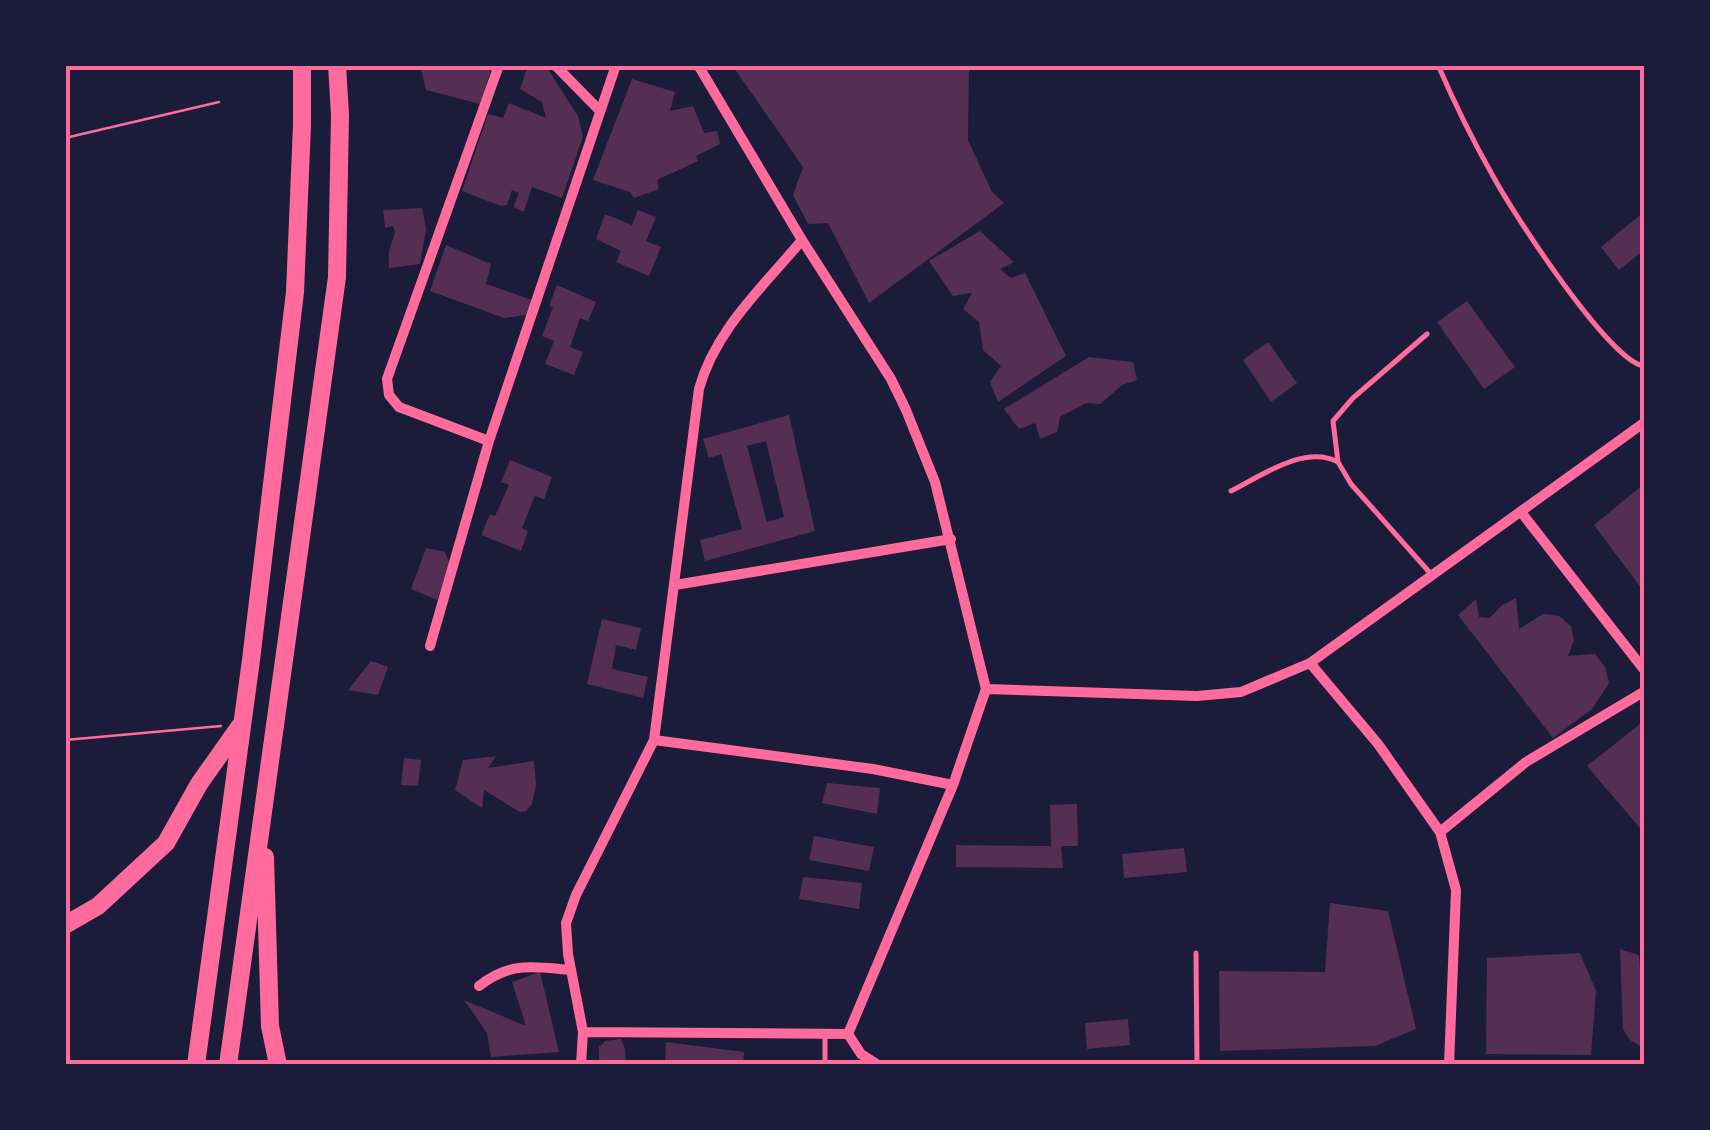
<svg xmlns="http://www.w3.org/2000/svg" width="1710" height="1130" viewBox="0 0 1710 1130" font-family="'PT Serif',serif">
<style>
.building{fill:#542f53;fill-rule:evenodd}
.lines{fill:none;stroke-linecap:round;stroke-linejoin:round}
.path{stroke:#ff6b9d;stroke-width:2.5}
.service{stroke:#ff6b9d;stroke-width:5}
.minor{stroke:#ff6b9d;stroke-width:10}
.trunk{stroke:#ff6b9d;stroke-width:18}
.neatline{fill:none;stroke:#ff6b9d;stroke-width:4}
</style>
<rect width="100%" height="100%" fill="#1b1b3a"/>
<path class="building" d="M 420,65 L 478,65 L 491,69 L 480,104 L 426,90 Z
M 528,65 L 544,65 L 551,74 L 578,116 L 583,137 L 562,198 L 532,187 L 524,212 L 513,207 L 519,193 L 512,190 L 507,205 L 501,206 L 462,191 L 488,114 L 503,118 L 509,103 L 546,118 L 542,102 L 520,89 Z
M 732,65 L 969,65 L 968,140 L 992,192 L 1004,203 L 869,303 L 828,223 L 808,224 L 793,195 L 803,167 Z
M 632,79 L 675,92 L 670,111 L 693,106 L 704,133 L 717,131 L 720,144 L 696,156 L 698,161 L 657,180 L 659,189 L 634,198 L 630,192 L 593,180 Z
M 422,208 L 426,229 L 420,264 L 389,268 L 389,251 L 395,232 L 393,226 L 385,228 L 383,210 Z
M 638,210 L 656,217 L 646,241 L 661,247 L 649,276 L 616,262 L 621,251 L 596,239 L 605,214 L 632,225 Z
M 1645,211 L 1645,249 L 1619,270 L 1601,247 Z
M 980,231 L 1014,262 L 1000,269 L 1011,278 L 1025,273 L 1066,356 L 998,402 L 990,382 L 1001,366 L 983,350 L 979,322 L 963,309 L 972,293 L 953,296 L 929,261 Z
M 446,245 L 491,264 L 486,284 L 532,300 L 527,315 L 504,318 L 430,291 Z
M 557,285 L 596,302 L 588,321 L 580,318 L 570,347 L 583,352 L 574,375 L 545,364 L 554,341 L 542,336 L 553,307 L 549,306 Z
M 1467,301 L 1515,367 L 1484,389 L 1437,322 Z
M 1268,342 L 1297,383 L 1271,402 L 1243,360 Z
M 1089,357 L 1133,362 L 1137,380 L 1122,385 L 1100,404 L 1086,403 L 1060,417 L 1057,432 L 1040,439 L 1035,423 L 1019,429 L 1004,409 Z
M 789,415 L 815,531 L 705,561 L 700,540 L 742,529 L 721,454 L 709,458 L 703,439 ZM 766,441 L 784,517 L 767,522 L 747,446 Z
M 510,460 L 552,477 L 544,499 L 535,496 L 522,528 L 528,531 L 521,551 L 481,535 L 490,514 L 495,516 L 509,485 L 501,482 Z
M 1645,483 L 1645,593 L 1594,525 Z
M 426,548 L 445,552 L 450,565 L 437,600 L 411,589 Z
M 1516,598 L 1519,629 L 1543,614 L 1559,616 L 1571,626 L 1574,640 L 1568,656 L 1595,654 L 1605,667 L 1609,683 L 1592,709 L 1553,738 L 1458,615 L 1476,599 L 1479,617 L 1490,618 L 1501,606 Z
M 602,619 L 641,628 L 636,650 L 616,645 L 612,669 L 648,677 L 643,698 L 587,684 Z
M 371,661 L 388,667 L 378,695 L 348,690 Z
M 1645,720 L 1645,834 L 1587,766 Z
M 496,756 L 488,768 L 534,761 L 536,785 L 532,804 L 526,811 L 520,812 L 484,790 L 482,808 L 455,790 L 463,760 Z
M 404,758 L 421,760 L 418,786 L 401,785 Z
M 827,783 L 880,788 L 877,814 L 822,803 Z
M 1077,804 L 1078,846 L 1061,846 L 1063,868 L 956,867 L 956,845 L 1051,846 L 1050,805 Z
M 814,836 L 874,847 L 869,871 L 809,860 Z
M 1184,848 L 1187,872 L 1124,878 L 1122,854 Z
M 803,877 L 862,883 L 859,909 L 799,899 Z
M 1330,903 L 1388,911 L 1416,1029 L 1375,1046 L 1220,1051 L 1219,971 L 1325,972 Z
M 1620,949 L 1639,955 L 1645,1049 L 1630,1040 L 1623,1029 Z
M 1580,953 L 1596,991 L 1591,1055 L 1486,1054 L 1487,958 Z
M 540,972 L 559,1052 L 491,1057 L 487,1033 L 464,1000 L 526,1026 L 512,982 Z
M 1128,1019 L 1130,1045 L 1087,1049 L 1085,1023 Z
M 621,1039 L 625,1049 L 626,1065 L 599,1065 L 599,1047 L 605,1041 Z
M 666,1042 L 744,1052 L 743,1065 L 665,1065 Z"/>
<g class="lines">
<path class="path" d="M 65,138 L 219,102
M 65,740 L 221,726"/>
<path class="service" d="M 1438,65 C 1454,102 1473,141 1493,176 C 1511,210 1612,366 1645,366
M 1427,334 L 1353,398 L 1333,421 L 1338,462 L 1351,484 L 1431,574
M 1231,491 C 1261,476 1305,444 1338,462
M 1196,953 L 1197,1065
M 825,1065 L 825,1033"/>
<path class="minor" d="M 555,65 L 600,111
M 698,65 L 802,240 L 891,379 L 906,410 L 935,482 L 986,689 L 953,785 L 848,1034
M 802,240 C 763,287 715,330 699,389 L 654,740 L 873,769 L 953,785
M 489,441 L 399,407 L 389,395 L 387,379 L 499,65
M 1521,512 L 1645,671
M 675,585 L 951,539
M 430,646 L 489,441 L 616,65
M 1310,663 L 1378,744 L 1440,832
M 986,689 L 1197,696 L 1241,692 L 1310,663 L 1645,422
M 479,986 C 511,961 533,967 571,970
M 583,1032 L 568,954 L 566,923 L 576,895 L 654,740
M 848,1034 L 861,1054 L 878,1065
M 581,1065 L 583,1032 L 848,1034
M 1449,1065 L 1456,890 L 1440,832 L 1526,762 L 1645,691"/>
<path class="trunk" d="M 265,857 L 270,1026 L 278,1065
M 65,925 L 98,906 L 166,843 L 199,784 L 240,726
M 196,1065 L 251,660 L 295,292 L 302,125 L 302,65
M 228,1065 L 337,277 L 340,115 L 337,65"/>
</g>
<rect width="1710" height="1130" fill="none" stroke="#1b1b3a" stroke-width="135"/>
<rect x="68" y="68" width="1574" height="994" class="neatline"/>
</svg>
